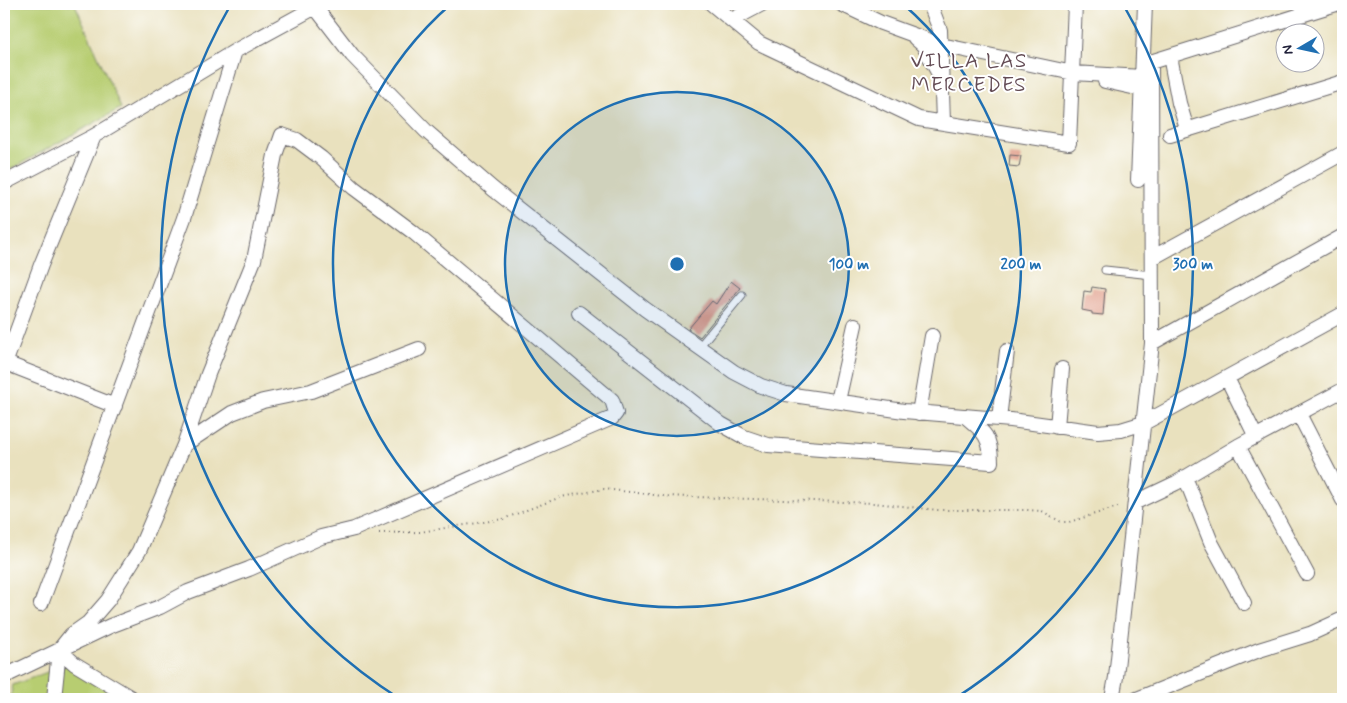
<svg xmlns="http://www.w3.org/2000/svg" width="1347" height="703" viewBox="0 0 1347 703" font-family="Mynerve,sans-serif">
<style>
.green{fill:#b7cd71;stroke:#6c7856}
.building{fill:#e09b86}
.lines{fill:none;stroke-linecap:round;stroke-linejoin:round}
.lane-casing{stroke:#686569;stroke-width:9}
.street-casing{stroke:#686569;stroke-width:16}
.path{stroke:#686569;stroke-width:2;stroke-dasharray:1 4;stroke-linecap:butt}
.lane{stroke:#fff;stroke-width:7}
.street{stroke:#fff;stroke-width:14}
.ring{fill:none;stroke:#1f6fb2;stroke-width:2.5}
.labels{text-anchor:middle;stroke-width:4;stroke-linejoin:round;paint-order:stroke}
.neighbourhood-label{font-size:21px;letter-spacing:1px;fill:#644c55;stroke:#fff}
.centre{fill:#1f6fb2;stroke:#fff;stroke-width:2.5}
.ring-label{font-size:15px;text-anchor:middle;font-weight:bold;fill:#1f6fb2;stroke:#fff;stroke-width:4;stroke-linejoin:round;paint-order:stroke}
</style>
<rect width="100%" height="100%" fill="#fff"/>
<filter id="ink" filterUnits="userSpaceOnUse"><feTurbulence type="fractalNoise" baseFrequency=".02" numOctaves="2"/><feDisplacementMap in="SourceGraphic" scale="10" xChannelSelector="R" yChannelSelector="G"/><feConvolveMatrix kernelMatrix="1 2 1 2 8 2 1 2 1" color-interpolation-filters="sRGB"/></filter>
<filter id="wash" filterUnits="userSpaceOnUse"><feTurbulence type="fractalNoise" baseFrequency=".0096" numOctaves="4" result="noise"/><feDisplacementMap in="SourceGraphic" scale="20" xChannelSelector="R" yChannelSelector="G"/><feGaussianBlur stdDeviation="1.12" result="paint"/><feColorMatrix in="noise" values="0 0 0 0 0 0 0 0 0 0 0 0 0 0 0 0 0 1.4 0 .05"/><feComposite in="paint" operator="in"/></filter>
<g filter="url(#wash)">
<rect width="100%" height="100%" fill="#e9e1be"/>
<path class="green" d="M 4,4 L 75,4 L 121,108 L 4,173 Z
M 66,665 L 122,699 L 10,699 L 13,685 Z"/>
<g id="blocks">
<path class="building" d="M 1010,155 L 1021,156 L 1019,167 L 1009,166 Z
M 731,281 L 740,288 L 700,337 L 688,329 L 712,301 L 716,304 Z
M 1092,287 L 1105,289 L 1103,315 L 1092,314 L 1092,312 L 1082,310 L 1084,291 L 1091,292 Z"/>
</g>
</g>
<g filter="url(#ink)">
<use href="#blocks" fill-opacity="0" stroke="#686569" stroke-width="1"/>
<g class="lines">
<g class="lane-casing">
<path id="lane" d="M 1105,270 L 1152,275
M 699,347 L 742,295"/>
</g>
<g class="street-casing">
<path id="street" d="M 712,4 L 759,43 L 919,119 L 1069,143 L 1075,4
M 841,4 L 881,23 L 941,45 L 1073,73 L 1142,77
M 930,4 L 940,30 L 943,123
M 315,7 L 352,55 L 426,131 L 493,189 L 645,309 L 734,372 L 761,386 L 786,394 L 904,411 L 1011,420 L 1098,432 L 1121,430 L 1144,423 L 1343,314
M 732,20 L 762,4
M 915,38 L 923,45 L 940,76
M 1170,56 L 1179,103 L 1187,129
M 1144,64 L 1336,4
M 1105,81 L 1141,89
M 1170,135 L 1343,82
M 94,136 L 41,265 L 6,361 L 8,364 L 115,406
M 1138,180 L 1145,4
M 4,183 L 94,136 L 235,51 L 321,4
M 1152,258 L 1343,153
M 579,313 L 721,424 L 744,437 L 768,445 L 991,462 C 991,436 983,431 965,416
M 1152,343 L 1343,236
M 1227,378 L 1256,437
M 838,401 L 855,325
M 919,413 L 932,336
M 1299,414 L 1343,500
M 999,419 L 1007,351
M 1057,427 L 1062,369
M 184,445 L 232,413 L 263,401 L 311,391 L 419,349
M 1238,446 L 1307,574
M 1185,477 L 1211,542 L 1244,603
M 1136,502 L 1176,483 L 1238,446 L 1343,390
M 41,604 L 184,218 L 235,51
M 59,650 L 75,664 L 133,699
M 4,677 L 5,676 L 110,626 L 160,607 L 188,592 L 249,569 L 321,537 L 354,529 L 612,418 L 616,413 L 612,400 L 413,232 L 354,188 L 321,158 L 297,140 L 282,135 L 275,155 L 254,260 L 208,374 L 184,445 L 139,551 L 108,600 L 88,623 L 71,635 L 59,650 L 54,699
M 1112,699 L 1116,677 L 1152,343 L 1151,61
M 1137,699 L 1259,650 L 1310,634 L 1343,619"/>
</g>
<path class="path" d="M 379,533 L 420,532 L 503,519 L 561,497 L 604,489 L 663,496 L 874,503 L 938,510 L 1027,510 L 1042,511 L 1061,522 L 1069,522 L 1121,506"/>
<use href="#lane" class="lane"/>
<use href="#street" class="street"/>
</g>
</g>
<circle cx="677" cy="264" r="172" fill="#1f6fb2" fill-opacity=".12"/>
<g class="ring">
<circle cx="677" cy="264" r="172"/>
<path d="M903 4A344 344 0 1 1 451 4"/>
<path d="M400 699A516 516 0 0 1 230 6M1124 6A516 516 0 0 1 954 699"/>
</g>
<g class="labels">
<g class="neighbourhood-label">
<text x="969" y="67">VILLA LAS<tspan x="969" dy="24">MERCEDES</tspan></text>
</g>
</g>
<circle cx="677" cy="264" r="8" class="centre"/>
<g class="ring-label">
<text x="849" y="269">100 m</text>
<text x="1021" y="269">200 m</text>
<text x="1193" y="269">300 m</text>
</g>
<rect width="1347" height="703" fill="none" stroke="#fff" stroke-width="20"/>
<g transform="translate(1300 48) rotate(261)"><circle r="24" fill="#ffffff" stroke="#a7a7b1"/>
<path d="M0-4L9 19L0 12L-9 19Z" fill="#1f6fb2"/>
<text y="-8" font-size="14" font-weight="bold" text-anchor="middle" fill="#22223b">N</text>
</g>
</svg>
